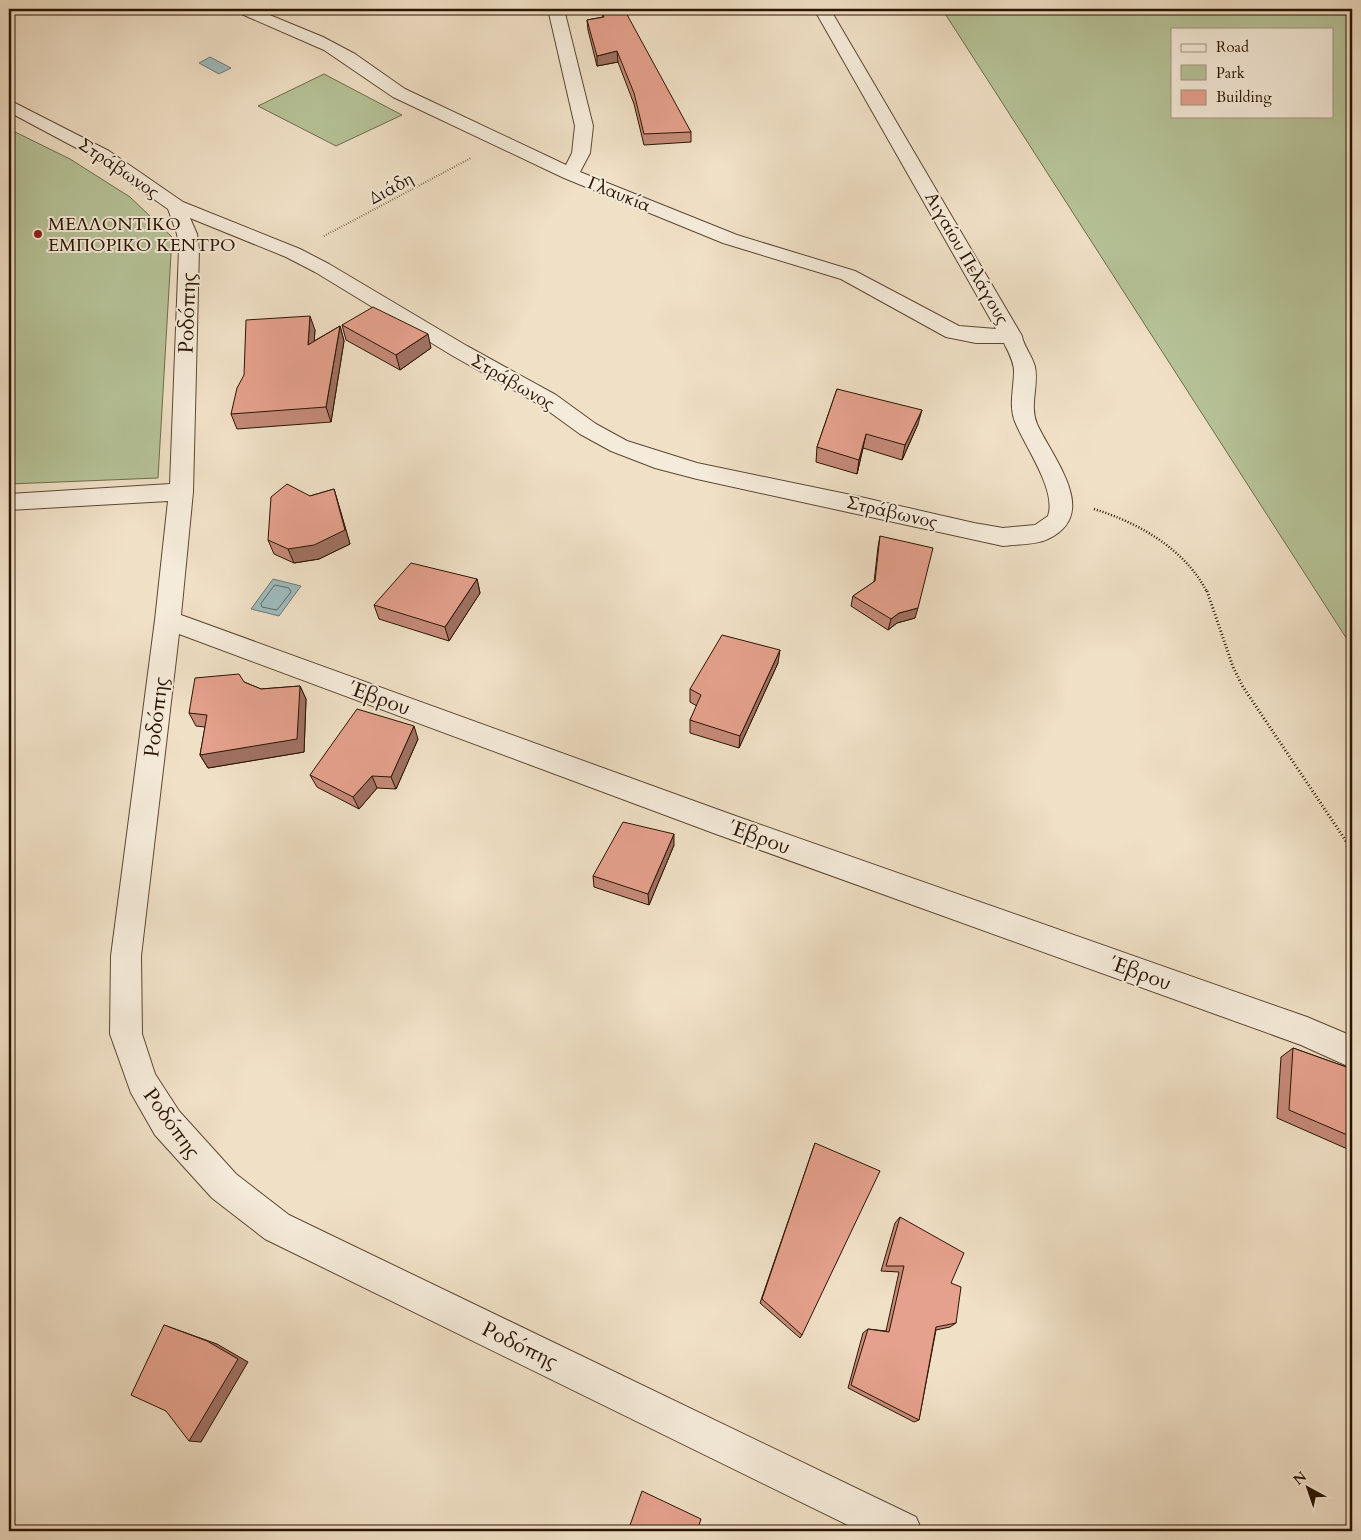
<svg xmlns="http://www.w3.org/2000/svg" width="1361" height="1540" viewBox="0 0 1361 1540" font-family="Cardo,serif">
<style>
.green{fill:#b6c398;stroke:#706c4c;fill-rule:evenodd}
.water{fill:#9dbbbe;stroke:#6f7872}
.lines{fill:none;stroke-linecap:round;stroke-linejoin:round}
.shore{stroke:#64685f;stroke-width:1}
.minor-casing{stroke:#5c4732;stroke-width:2}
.path-far2{stroke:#2a1400;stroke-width:2;stroke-dasharray:0.5 2;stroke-linecap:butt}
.path-far1{stroke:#2a1400;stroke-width:2.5;stroke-dasharray:1 2;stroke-linecap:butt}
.path{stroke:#2a1400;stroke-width:3;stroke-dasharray:1 2.5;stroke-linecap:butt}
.minor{fill:#f5ebda;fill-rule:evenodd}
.wall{fill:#c58a79;stroke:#2a1400}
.shaded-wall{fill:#a07163;stroke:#2a1400}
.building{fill:#e5a18d;stroke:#2a1400}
.poi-dot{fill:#8f2418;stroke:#f5ebda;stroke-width:2}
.labels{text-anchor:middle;stroke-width:4;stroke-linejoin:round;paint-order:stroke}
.far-street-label{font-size:18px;fill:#2a1400;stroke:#f5ebda}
.far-poi-label{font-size:18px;fill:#2a1400;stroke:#f5ebda;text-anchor:start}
.street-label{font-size:21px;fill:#2a1400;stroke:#f5ebda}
</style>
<rect width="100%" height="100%" fill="#f0e0c6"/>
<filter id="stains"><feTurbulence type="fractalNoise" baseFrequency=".004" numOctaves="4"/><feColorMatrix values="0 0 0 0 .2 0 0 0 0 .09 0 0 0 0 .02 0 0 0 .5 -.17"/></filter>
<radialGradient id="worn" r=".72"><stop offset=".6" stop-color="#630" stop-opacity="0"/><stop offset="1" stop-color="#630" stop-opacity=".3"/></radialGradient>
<path class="green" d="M 942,9 L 1352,9 L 1352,647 ZM 1172,29 L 1332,29 L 1332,116 L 1172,116 Z
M 324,74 L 402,115 L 336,146 L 258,106 Z
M 9,129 L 70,159 L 130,197 L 172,237 L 158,478 L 9,484 Z"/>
<path class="water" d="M 210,57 L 231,68 L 219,74 L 199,63 Z
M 273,579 L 301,586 L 279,616 L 251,609 Z"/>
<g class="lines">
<path class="shore" d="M 275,585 L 289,588 L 291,592 L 277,610 L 262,607 L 261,604 Z"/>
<g class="minor-casing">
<path id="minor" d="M 234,9 L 255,9 L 323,37 L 355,54 L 405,89 L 566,165 L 572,153 L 575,126 L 548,9 L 564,9 L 593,126 L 590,153 L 580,172 L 737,235 L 855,271 L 959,326 L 996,329 L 814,9 L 830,9 L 1022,336 C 1023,345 1033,357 1035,367 C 1039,386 1029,405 1037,424 C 1053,459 1101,514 1048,539 C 1036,545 1017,544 1003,546 L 697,479 L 655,468 L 611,451 L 580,434 L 540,405 L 453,356 L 315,272 L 286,257 L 190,218 L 197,234 L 199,249 L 193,492 L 181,615 L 730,814 L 1307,1017 L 1352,1036 L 1352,1068 L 1301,1045 L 716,834 L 179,634 L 141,956 L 142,1034 L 155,1074 L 179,1111 L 236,1174 L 289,1215 L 916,1517 L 922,1531 L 860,1531 L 265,1239 L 212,1198 L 155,1135 L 131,1093 L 110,1034 L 111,956 L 155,620 L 168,501 L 9,510 L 9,494 L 170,484 L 179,249 L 177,234 L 168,209 L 97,159 L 9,112 L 9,100 L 109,151 L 183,202 L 300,249 L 329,264 L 467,346 L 556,395 L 596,424 L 627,441 L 697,463 L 856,496 L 974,523 L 1003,528 L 1035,525 L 1048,516 C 1057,491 1026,448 1016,424 C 1008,407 1014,389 1014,371 C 1014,362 1008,351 1004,343 L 976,343 L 946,337 L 841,279 L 723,243 L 564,178 L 393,97 L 324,50 L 237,12 Z"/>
</g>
<path class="path-far2" d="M 324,236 L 471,158"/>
<path class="path-far1" d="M 1094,509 C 1139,523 1185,549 1207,592"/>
<path class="path" d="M 1207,591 L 1233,667 L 1243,687 L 1352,850"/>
<use href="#minor" class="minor"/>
</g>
<path class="wall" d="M 602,13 L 691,132 L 691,142 L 644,145 L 634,104 L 618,62 L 597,66 L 588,30 L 587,20 L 603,17 Z
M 342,325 L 431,348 L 400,370 L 346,340 Z
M 340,326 L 344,341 L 331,422 L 237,429 L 231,414 L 315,330 L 314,341 Z
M 837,389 L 918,424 L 902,460 L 863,448 L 857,474 L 816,462 L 817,447 Z
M 334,489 L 350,544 L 319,559 L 294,563 L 274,554 L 268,540 L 310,496 Z
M 880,536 L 915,618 L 897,623 L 888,630 L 851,606 L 853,596 L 874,582 L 878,547 Z
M 477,579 L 480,593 L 449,641 L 379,619 L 374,605 Z
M 778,663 L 739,748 L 690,733 L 690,720 L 697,706 L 690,702 L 690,689 Z
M 244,682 L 261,689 L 300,686 L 306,699 L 304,752 L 208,768 L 200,755 L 205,727 L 196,726 L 189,713 Z
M 418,739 L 396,789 L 377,788 L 359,809 L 317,787 L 310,775 Z
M 674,845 L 649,905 L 594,887 L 593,876 Z
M 1293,1048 L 1352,1069 L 1352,1151 L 1277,1118 L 1281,1057 Z
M 815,1143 L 802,1335 L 800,1338 L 760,1303 Z
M 900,1217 L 951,1283 L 956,1323 L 950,1327 L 936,1330 L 919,1420 L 914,1422 L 848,1388 L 863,1333 L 868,1329 L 886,1331 L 899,1272 L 881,1271 L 895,1223 Z"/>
<path class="shaded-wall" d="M 617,51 L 618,62 L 597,66 L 597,56 Z
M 310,316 L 315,330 L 313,359 L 308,345 Z
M 340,326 L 344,341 L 331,422 L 326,407 Z
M 428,334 L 431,348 L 400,370 L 396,355 Z
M 922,410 L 918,424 L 902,460 L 905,445 Z
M 866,434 L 863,448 L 857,474 L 859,460 Z
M 334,489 L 350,544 L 319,559 L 294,563 L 288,549 Z
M 477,579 L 480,593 L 449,641 L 445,627 Z
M 918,608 L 915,618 L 897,623 L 888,630 L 891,619 L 899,613 Z
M 780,650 L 778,663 L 739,748 L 740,736 Z
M 300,686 L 306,699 L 304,752 L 208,768 L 200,755 Z
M 414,726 L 418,739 L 396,789 L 391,777 Z
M 372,776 L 377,788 L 359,809 L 353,797 Z
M 674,834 L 674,845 L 649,905 L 648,894 Z
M 164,1325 L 217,1344 L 248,1362 L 201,1442 L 189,1441 Z"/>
<path class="building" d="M 611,9 L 624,9 L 691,132 L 644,134 L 634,93 L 617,51 L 597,56 L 587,20 L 604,17 L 602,13 Z
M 373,307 L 428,334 L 396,355 L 342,325 Z
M 310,316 L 308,345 L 340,326 L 326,407 L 231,414 L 237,388 L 244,375 L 246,320 Z
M 837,389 L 922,410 L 905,445 L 866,434 L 859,460 L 817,447 Z
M 287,484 L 310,496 L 334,489 L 345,530 L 314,545 L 288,549 L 268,540 L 271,497 Z
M 880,536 L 933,548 L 918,608 L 899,613 L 891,619 L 853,596 L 875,581 Z
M 411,563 L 477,579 L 445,627 L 374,605 Z
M 722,635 L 780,650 L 740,736 L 690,720 L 701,695 L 690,689 Z
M 239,674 L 244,682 L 261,689 L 300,686 L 297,739 L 200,755 L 207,715 L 189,713 L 195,678 Z
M 357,709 L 414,726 L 391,777 L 372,776 L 353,797 L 310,775 Z
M 623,822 L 674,834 L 648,894 L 593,876 Z
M 1293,1048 L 1352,1069 L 1352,1137 L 1289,1110 Z
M 815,1143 L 880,1171 L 802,1335 L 762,1299 Z
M 900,1217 L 964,1253 L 951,1283 L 961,1287 L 956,1323 L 936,1327 L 919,1420 L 851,1385 L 868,1329 L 889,1332 L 904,1266 L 886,1266 Z
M 164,1325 L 207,1341 L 238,1359 L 189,1441 L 166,1411 L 131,1395 Z
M 642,1491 L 701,1519 L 697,1531 L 628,1531 Z"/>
<circle class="poi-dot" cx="38" cy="234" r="5"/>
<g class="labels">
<g class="far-street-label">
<text transform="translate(119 168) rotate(34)" y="6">Στράβωνος</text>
<text transform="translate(391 188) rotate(-28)" y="6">Διάδη</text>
<text transform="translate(619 194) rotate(22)" y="6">Γλαυκία</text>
<text transform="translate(967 258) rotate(60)" y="6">Αιγαίου Πελάγους</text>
<text transform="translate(513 382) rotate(30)" y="6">Στράβωνος</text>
<text transform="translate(892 512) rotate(13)" y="6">Στράβωνος</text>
</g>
<g class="far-poi-label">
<text x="48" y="230">ΜΕΛΛΟΝΤΙΚΟ<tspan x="48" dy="21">ΕΜΠΟΡΙΚΟ ΚΕΝΤΡΟ</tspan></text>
</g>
<g class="street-label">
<text transform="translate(187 313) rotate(-88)" y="7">Ροδόπης</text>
<text transform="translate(380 698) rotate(20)" y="7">Έβρου</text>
<text transform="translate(156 717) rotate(-83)" y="7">Ροδόπης</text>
<text transform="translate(760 837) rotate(20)" y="7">Έβρου</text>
<text transform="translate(1141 973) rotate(20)" y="7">Έβρου</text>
<text transform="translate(172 1123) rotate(54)" y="7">Ροδόπης</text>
<text transform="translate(520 1345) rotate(26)" y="7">Ροδόπης</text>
</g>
</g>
<rect width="1361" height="1540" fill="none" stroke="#f0e0c6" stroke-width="30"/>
<rect x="10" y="10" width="1341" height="1520" fill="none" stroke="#2a1400" stroke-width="2.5"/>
<rect x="15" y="15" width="1331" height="1510" fill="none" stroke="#2a1400"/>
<rect x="1171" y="28" width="162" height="90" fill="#f5ebda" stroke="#a49583"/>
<rect x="1181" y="44" width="25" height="8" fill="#f5ebda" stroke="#a49583"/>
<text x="1216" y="52" font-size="15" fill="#2a1400">Road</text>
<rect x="1181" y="65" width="25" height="15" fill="#b6c398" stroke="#a49583"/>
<text x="1216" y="78" font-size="15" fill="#2a1400">Park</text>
<rect x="1181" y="90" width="25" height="15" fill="#e5a18d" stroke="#a49583"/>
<text x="1216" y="102" font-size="15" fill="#2a1400">Building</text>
<g transform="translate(1308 1488) rotate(320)" stroke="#f5ebda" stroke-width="4" paint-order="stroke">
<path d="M0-4L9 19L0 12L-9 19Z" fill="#2a1400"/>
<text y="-8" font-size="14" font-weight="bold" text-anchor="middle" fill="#2a1400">N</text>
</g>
<rect width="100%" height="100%" filter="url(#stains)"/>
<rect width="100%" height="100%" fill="url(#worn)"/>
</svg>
